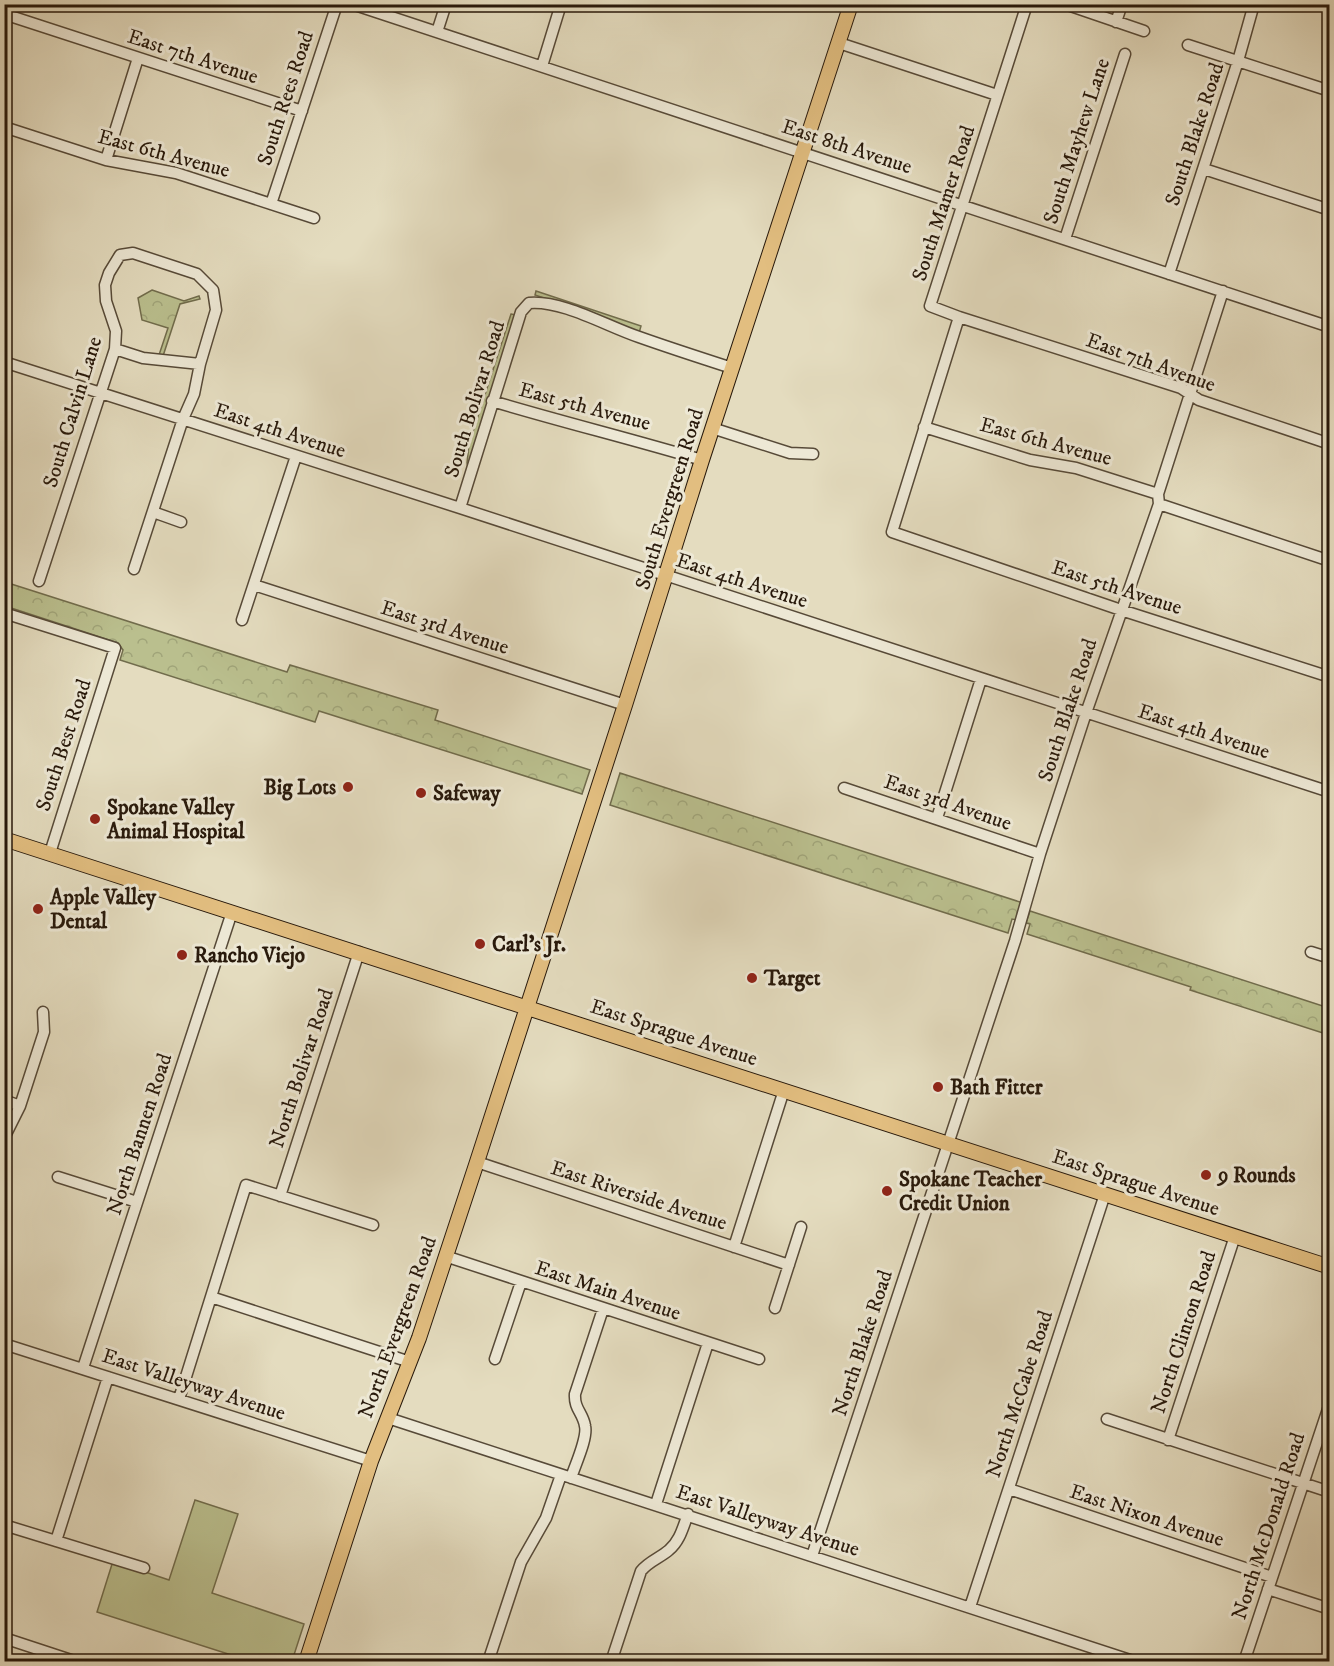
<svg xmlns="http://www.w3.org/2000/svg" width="1334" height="1666" viewBox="0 0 1334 1666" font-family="'IM FELL DW Pica',serif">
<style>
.grass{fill:#babf8e;stroke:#716c4c;stroke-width:1.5}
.park{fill:url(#park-crowns);stroke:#716c4c;stroke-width:1.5}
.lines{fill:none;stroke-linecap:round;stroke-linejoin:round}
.minor-casing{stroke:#574a38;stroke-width:13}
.major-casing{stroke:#28190b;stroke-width:16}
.minor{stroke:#ede8d5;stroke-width:10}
.major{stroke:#e2be80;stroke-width:14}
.poi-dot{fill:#8f2418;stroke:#ede8d5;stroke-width:2}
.labels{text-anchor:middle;stroke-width:6;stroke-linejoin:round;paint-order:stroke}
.street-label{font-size:21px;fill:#28190b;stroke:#ede8d5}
.poi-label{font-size:21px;font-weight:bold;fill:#28190b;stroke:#ede8d5;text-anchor:start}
</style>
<defs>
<pattern id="park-crowns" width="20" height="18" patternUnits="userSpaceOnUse" patternTransform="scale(1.5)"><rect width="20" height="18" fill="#babf8e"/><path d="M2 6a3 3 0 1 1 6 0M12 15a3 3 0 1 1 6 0" fill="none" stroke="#a0a479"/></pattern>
</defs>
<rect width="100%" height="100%" fill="#e4dcbf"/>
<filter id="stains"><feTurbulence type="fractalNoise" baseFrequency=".00333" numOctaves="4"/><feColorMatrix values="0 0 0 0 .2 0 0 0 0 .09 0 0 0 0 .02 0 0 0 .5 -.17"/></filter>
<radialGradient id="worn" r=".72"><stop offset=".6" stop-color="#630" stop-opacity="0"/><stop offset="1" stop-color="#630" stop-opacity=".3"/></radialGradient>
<path class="grass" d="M 536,291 L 641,326 L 639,333 L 579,310 L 535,295 Z
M 511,314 L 516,315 L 469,472 L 467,463 L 469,444 Z
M 195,1500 L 238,1514 L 212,1593 L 304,1624 L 292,1661 L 250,1661 L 97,1612 L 113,1561 L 169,1580 Z"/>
<path class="park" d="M 152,290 L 184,301 L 199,296 L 200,299 L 180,304 L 163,356 L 159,355 L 168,328 L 142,320 L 138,298 Z
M 5,582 L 287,672 L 290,665 L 438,710 L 435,720 L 590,770 L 582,794 L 319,711 L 315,722 L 120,660 L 123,650 L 118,643 L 5,606 Z
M 620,773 L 1023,903 L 1017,920 L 1012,919 L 1008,933 L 610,805 Z
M 1030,911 L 1329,1008 L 1329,1035 L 1190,990 L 1191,987 L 1027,934 L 1030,924 L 1026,923 Z"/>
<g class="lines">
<g class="minor-casing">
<path id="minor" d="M 352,4 L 1330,327
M 1027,4 L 930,306 L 959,317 L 892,532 L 1121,610 L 1330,677
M 1065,4 L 1144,31
M 4,14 L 302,111
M 1116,22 L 1122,4
M 437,32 L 446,4
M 839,43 L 997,95
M 1188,45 L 1330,91
M 542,66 L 561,4
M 4,127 L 106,160 L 176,173 L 314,218
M 106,160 L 138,58
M 1204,169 L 1330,210
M 271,204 L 337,4
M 1065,239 L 1125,54
M 1169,274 L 1238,61 L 1254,4
M 959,317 L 1181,388 L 1199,400 L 1330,444
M 115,349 L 143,358 L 200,364
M 4,362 L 460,508 L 1330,792
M 492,401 C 562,422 632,439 702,460
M 924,427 L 1030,460 L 1076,468 L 1158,494
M 712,428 L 790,453 L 813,454
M 1159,504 L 1330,561
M 460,508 L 521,312 L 529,303 C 563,300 606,326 639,337 C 670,348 701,358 732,368
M 153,512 L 181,522
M 39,581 L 115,349 L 116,331 L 106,301 L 105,285 L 109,273 L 120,255 L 133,253 L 197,274 L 213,290 L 216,310 L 200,364 L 194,394 L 183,419 L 134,569
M 254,585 L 625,705
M 4,613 L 115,648 L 50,853
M 242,620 L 296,456
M 844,788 L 1040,854
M 937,818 L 981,679
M 1311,952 L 1330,958
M 4,1100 L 20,1106
M 4,1138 L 20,1106 L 44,1032 L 43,1012
M 477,1162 L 789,1265
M 58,1177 L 137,1202
M 280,1196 L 359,952
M 734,1247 L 784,1090
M 445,1256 L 759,1359
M 211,1297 L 410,1362
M 775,1308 L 801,1227
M 4,1344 L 371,1461
M 495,1359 L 521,1282
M 83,1368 L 232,912
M 179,1399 L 246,1185 L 373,1225
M 388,1418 L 1136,1662
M 1107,1419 L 1330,1492
M 1168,1440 L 1235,1236
M 571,1478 C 575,1465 588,1438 585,1426 C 583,1413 574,1409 575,1394 L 603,1309
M 1009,1489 L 1272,1577
M 656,1504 L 708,1343
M 4,1525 L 144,1568
M 56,1541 L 108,1377
M 812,1556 L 1015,941 L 1040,854 L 1086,713 L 1159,504 L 1158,494 L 1223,291
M 1268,1589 L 1330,1609
M 970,1607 L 1105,1194
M 4,1638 L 77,1662
M 562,1661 L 564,1662
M 488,1662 L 521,1562 L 546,1518 L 561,1475
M 611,1662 L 641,1571 C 649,1561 660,1558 669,1550 C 680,1541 683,1527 688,1514
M 1244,1662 L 1330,1403"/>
</g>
<g class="major-casing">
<path id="major" d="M 4,839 L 1330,1267
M 306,1662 L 371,1461 L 419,1338 L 476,1165 L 625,705 L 702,460 L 851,4"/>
</g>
<use href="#minor" class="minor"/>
<use href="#major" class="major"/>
</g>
<g class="poi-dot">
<circle cx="348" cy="787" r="6"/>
<circle cx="421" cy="793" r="6"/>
<circle cx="95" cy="819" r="6"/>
<circle cx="38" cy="909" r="6"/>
<circle cx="480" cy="944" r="6"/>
<circle cx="182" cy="955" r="6"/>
<circle cx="752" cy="978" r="6"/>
<circle cx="938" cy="1087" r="6"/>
<circle cx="1206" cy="1175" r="6"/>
<circle cx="887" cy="1191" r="6"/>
</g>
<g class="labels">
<g class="street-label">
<text transform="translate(193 56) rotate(18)" y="7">East 7th Avenue</text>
<text transform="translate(285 98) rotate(-72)" y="7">South Rees Road</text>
<text transform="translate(1194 134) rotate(-72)" y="7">South Blake Road</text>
<text transform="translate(1076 141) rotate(-72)" y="7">South Mayhew Lane</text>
<text transform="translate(847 146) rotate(18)" y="7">East 8th Avenue</text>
<text transform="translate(164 153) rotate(15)" y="7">East 6th Avenue</text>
<text transform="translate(943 203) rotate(-72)" y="7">South Mamer Road</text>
<text transform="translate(1151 362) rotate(20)" y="7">East 7th Avenue</text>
<text transform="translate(474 399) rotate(-73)" y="7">South Bolivar Road</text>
<text transform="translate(585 406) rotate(15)" y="7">East 5th Avenue</text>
<text transform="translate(72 412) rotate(-73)" y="7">South Calvin Lane</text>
<text transform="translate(280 430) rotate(18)" y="7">East 4th Avenue</text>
<text transform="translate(1046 441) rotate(15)" y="7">East 6th Avenue</text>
<text transform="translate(669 499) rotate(-73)" y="7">South Evergreen Road</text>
<text transform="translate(742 580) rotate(18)" y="7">East 4th Avenue</text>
<text transform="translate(1117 587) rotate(18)" y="7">East 5th Avenue</text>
<text transform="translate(445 627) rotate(18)" y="7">East 3rd Avenue</text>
<text transform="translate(1067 710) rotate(-72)" y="7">South Blake Road</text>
<text transform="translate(1204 731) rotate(18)" y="7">East 4th Avenue</text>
<text transform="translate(63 745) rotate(-72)" y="7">South Best Road</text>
<text transform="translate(948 802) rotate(19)" y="7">East 3rd Avenue</text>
<text transform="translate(674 1032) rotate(18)" y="7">East Sprague Avenue</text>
<text transform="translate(301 1068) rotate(-72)" y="7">North Bolivar Road</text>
<text transform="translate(139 1134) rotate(-72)" y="7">North Bannen Road</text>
<text transform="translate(1136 1182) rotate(18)" y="7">East Sprague Avenue</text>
<text transform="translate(639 1195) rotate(18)" y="7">East Riverside Avenue</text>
<text transform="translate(608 1290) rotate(18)" y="7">East Main Avenue</text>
<text transform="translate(397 1327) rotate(-70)" y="7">North Evergreen Road</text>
<text transform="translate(1183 1332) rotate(-72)" y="7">North Clinton Road</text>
<text transform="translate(862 1343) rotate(-72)" y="7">North Blake Road</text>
<text transform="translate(194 1384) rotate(18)" y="7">East Valleyway Avenue</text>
<text transform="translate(1019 1394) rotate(-72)" y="7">North McCabe Road</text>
<text transform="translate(1147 1515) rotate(18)" y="7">East Nixon Avenue</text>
<text transform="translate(768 1520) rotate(18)" y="7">East Valleyway Avenue</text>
<text transform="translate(1268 1526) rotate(-72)" y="7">North McDonald Road</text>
</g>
<g class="poi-label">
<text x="336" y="794" text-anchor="end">Big Lots</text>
<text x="433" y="800">Safeway</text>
<text x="107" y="814">Spokane Valley<tspan x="107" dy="24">Animal Hospital</tspan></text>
<text x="50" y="904">Apple Valley<tspan x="50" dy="24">Dental</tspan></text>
<text x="492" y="951">Carl's Jr.</text>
<text x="194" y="962">Rancho Viejo</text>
<text x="764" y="985">Target</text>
<text x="950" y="1094">Bath Fitter</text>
<text x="1218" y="1182">9 Rounds</text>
<text x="899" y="1186">Spokane Teacher<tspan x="899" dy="24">Credit Union</tspan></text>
</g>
</g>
<rect width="1334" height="1666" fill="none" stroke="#e4dcbf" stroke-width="24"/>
<rect x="6" y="6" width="1322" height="1654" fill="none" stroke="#28190b" stroke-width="3"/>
<rect x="12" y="12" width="1310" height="1642" fill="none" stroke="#28190b" stroke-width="1.5"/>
<rect width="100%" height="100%" filter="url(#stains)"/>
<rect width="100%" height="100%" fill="url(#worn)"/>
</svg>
